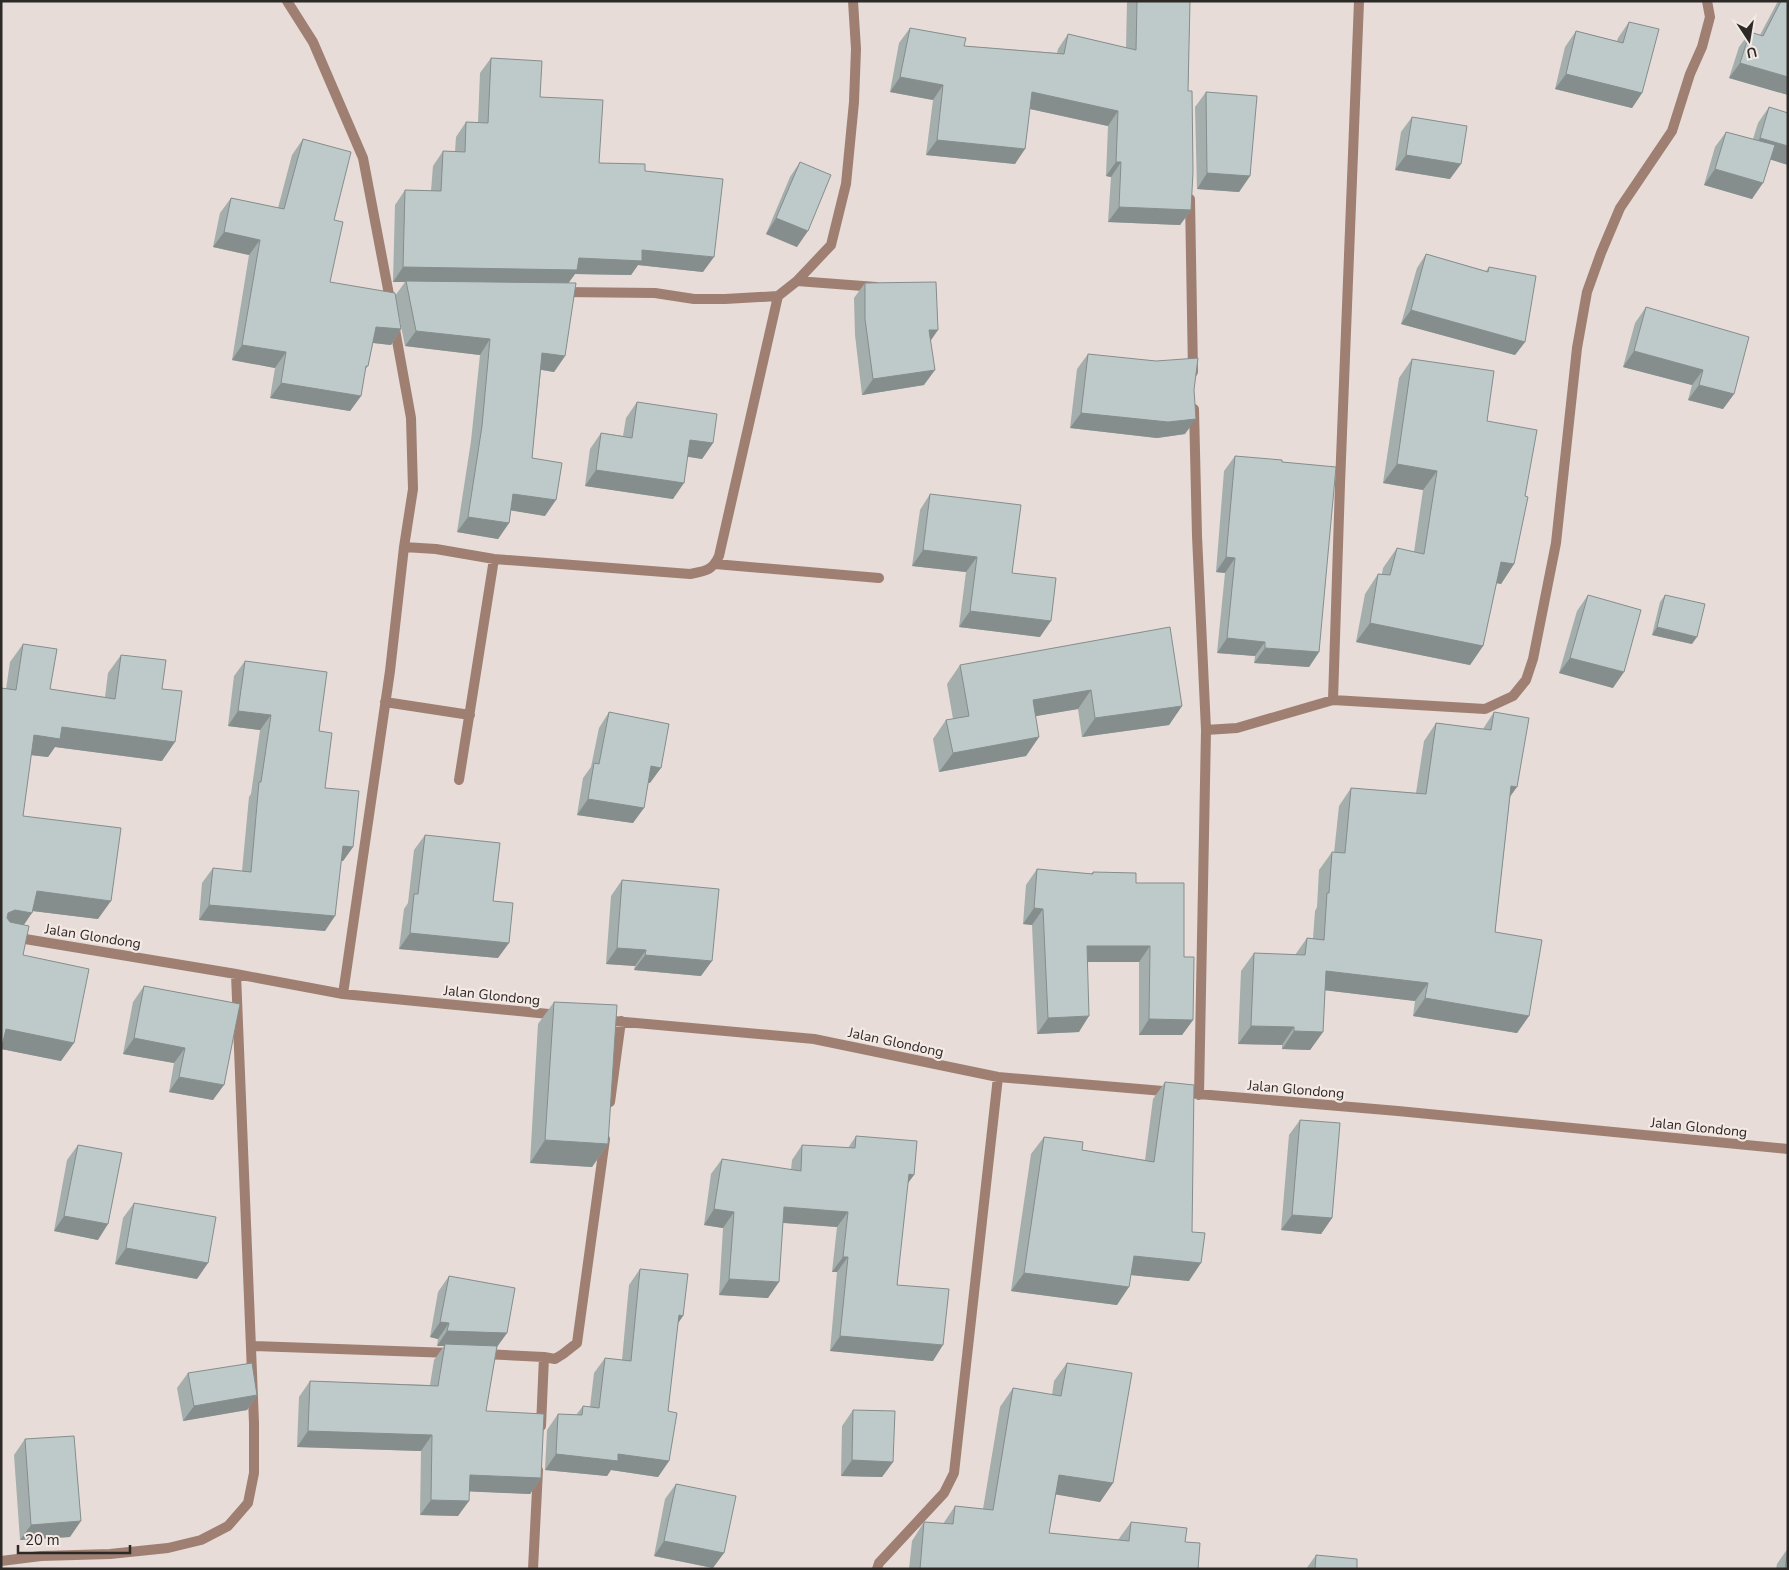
<svg xmlns="http://www.w3.org/2000/svg" width="1789" height="1570" viewBox="0 0 1789 1570" font-family="'Nunito Sans',sans-serif">
<style>
.lines{fill:none;stroke-linecap:round;stroke-linejoin:round}
.street{stroke:#9e7f72;stroke-width:10}
.wall{fill:#a3aead}
.shaded-wall{fill:#858d8d}
.building{fill:#becac9;stroke:#858d8d}
.labels{text-anchor:middle;stroke-width:4.5;stroke-linejoin:round;paint-order:stroke}
.street-label{font-size:14px;fill:#2d2927;stroke:#f4e9e4}
</style>
<rect width="100%" height="100%" fill="#e7dcd7"/>
<g class="lines">
<path class="street" d="M 287,1 L 313,42 L 363,158 L 391,305
M 1190,199 L 1193,372
M 797,281 L 876,287
M 562,292 L 655,293 L 694,299 L 725,299 L 778,296 L 797,281 L 831,245 L 846,184 L 854,102 L 856,49 L 853,1
M 1194,409 L 1197,536 L 1206,730
M 404,547 L 436,549 L 494,559 L 690,574 C 705,571 712,571 719,556 L 778,296
M 715,564 L 879,578
M 1333,700 L 1340,484 L 1359,1
M 385,702 L 470,715
M 459,780 L 494,559
M 1,935 L 236,974 L 343,994 L 559,1015
M 343,994 L 390,671 L 404,547 L 413,489 L 411,418 L 394,324
M 603,1020 L 814,1039 L 998,1077 L 1398,1111 L 1788,1149
M 1199,1095 L 1206,730 L 1237,728 L 1333,700 L 1485,709 L 1513,696 L 1526,680 L 1533,659 L 1556,543 L 1577,348 L 1587,292 L 1601,253 L 1620,208 L 1672,131 L 1690,74 L 1702,47 L 1710,17 L 1707,1
M 610,1102 L 621,1021
M 251,1346 L 451,1353
M 483,1354 L 544,1357 L 555,1359 L 563,1354 L 577,1343 L 605,1139
M 541,1426 L 544,1357
M 1,1561 L 41,1556 L 110,1554 L 168,1548 L 201,1540 L 228,1526 L 248,1503 L 254,1473 L 254,1423 L 236,974
M 533,1569 L 538,1470
M 877,1569 L 879,1563 L 944,1493 L 954,1473 L 998,1077"/>
</g>
<path class="wall" d="M 1127,1 L 1190,1 L 1188,91 L 1191,210 L 1180,225 L 1108,222 L 1111,177 L 1106,176 L 1108,126 L 1030,109 L 1015,164 L 926,155 L 933,100 L 890,92 L 899,43 L 910,28 L 964,46 L 1057,53 L 1058,49 L 1068,34 L 1126,48 Z
M 1778,1 L 1788,1 L 1788,95 L 1729,78 L 1739,47 L 1750,32 L 1760,35 Z
M 1629,22 L 1642,93 L 1632,108 L 1555,89 L 1565,47 L 1576,31 L 1617,41 L 1618,38 Z
M 491,58 L 540,97 L 599,163 L 645,171 L 703,272 L 638,265 L 631,275 L 575,274 L 568,283 L 565,356 L 554,372 L 541,370 L 532,458 L 545,516 L 511,510 L 509,523 L 498,539 L 457,532 L 471,441 L 480,355 L 405,346 L 395,296 L 405,282 L 393,282 L 395,205 L 405,190 L 431,191 L 433,166 L 443,151 L 455,152 L 456,137 L 466,122 L 478,122 L 480,73 Z
M 1206,92 L 1250,176 L 1239,192 L 1197,189 L 1195,107 Z
M 1769,107 L 1788,165 L 1770,159 L 1752,199 L 1704,185 L 1715,147 L 1726,132 L 1753,139 L 1758,123 Z
M 1412,117 L 1450,179 L 1395,170 L 1401,132 Z
M 303,139 L 334,220 L 330,282 L 401,329 L 391,345 L 373,343 L 368,366 L 365,370 L 361,396 L 350,411 L 270,398 L 275,368 L 232,360 L 249,255 L 213,247 L 220,213 L 231,198 L 278,208 L 292,155 Z
M 800,162 L 797,247 L 766,234 L 790,177 Z
M 1426,254 L 1486,271 L 1489,267 L 1525,342 L 1515,355 L 1401,324 L 1417,268 Z
M 865,283 L 931,340 L 924,385 L 862,395 L 855,335 L 854,298 Z
M 1646,307 L 1734,394 L 1723,409 L 1688,400 L 1692,385 L 1623,367 L 1635,323 Z
M 1088,354 L 1185,434 L 1157,438 L 1070,428 L 1077,369 Z
M 1412,359 L 1487,421 L 1525,496 L 1514,564 L 1501,584 L 1496,583 L 1483,646 L 1470,665 L 1356,642 L 1365,594 L 1378,574 L 1382,574 L 1383,568 L 1397,548 L 1414,552 L 1423,490 L 1383,483 L 1399,378 Z
M 637,402 L 713,443 L 702,459 L 688,457 L 673,499 L 585,486 L 590,449 L 601,433 L 623,436 L 626,418 Z
M 1235,456 L 1282,462 L 1319,652 L 1309,667 L 1254,663 L 1255,656 L 1217,653 L 1225,573 L 1216,572 L 1224,471 Z
M 930,494 L 1012,573 L 1040,637 L 959,627 L 966,572 L 912,566 L 920,510 Z
M 1588,595 L 1613,688 L 1559,673 L 1577,611 Z
M 1665,595 L 1692,644 L 1652,635 L 1660,602 Z
M 23,644 L 50,689 L 105,697 L 108,673 L 121,655 L 162,689 L 162,761 L 55,747 L 48,757 L 31,755 L 23,816 L 98,919 L 33,911 L 24,925 L 23,955 L 61,1061 L 2,1049 L 6,689 L 10,662 Z
M 245,661 L 319,731 L 325,788 L 353,847 L 343,861 L 341,861 L 325,931 L 199,920 L 202,883 L 213,868 L 242,871 L 249,797 L 251,794 L 260,730 L 228,726 L 234,676 Z
M 960,665 L 1182,706 L 1169,725 L 1082,737 L 1078,709 L 1035,716 L 1039,737 L 1026,756 L 939,772 L 933,739 L 946,720 L 953,719 L 947,684 Z
M 609,712 L 650,783 L 648,783 L 633,823 L 577,815 L 583,778 L 591,767 L 599,728 Z
M 1494,712 L 1510,797 L 1495,932 L 1529,1016 L 1517,1033 L 1413,1016 L 1415,1001 L 1325,990 L 1323,1032 L 1310,1050 L 1282,1049 L 1282,1045 L 1238,1044 L 1241,971 L 1254,953 L 1295,955 L 1307,938 L 1313,938 L 1315,911 L 1317,907 L 1319,870 L 1332,852 L 1334,853 L 1339,806 L 1351,788 L 1416,793 L 1424,741 L 1436,723 L 1483,729 Z
M 425,835 L 493,901 L 498,958 L 399,949 L 404,909 L 408,903 L 414,850 Z
M 1037,869 L 1091,874 L 1093,872 L 1136,883 L 1184,957 L 1193,1020 L 1182,1035 L 1139,1035 L 1139,962 L 1087,962 L 1079,1032 L 1037,1034 L 1032,925 L 1023,924 L 1026,885 Z
M 622,880 L 701,976 L 634,970 L 635,966 L 606,964 L 611,896 Z
M 144,986 L 240,1004 L 213,1100 L 169,1092 L 174,1063 L 123,1054 L 133,1002 Z
M 554,1002 L 608,1144 L 592,1167 L 530,1163 L 538,1024 Z
M 1165,1082 L 1189,1281 L 1131,1275 L 1117,1305 L 1011,1291 L 1031,1154 L 1044,1137 L 1082,1150 L 1145,1160 L 1153,1099 Z
M 1300,1120 L 1332,1218 L 1321,1234 L 1281,1230 L 1289,1135 Z
M 856,1136 L 907,1185 L 897,1285 L 933,1361 L 830,1351 L 837,1272 L 832,1272 L 837,1227 L 783,1223 L 768,1298 L 719,1295 L 723,1228 L 704,1225 L 711,1174 L 722,1159 L 791,1170 L 792,1160 L 802,1145 L 848,1148 Z
M 78,1145 L 98,1240 L 54,1231 L 67,1160 Z
M 134,1203 L 197,1279 L 115,1264 L 123,1218 Z
M 640,1269 L 678,1323 L 668,1411 L 669,1461 L 658,1477 L 611,1470 L 607,1476 L 545,1470 L 547,1430 L 558,1414 L 576,1415 L 583,1406 L 590,1407 L 594,1373 L 605,1358 L 622,1360 L 629,1285 Z
M 449,1276 L 507,1333 L 497,1347 L 486,1411 L 541,1478 L 530,1494 L 469,1491 L 458,1516 L 420,1515 L 421,1451 L 297,1447 L 299,1397 L 310,1381 L 430,1385 L 434,1360 L 444,1346 L 437,1346 L 438,1339 L 430,1337 L 438,1292 Z
M 1067,1363 L 1113,1483 L 1100,1502 L 1056,1494 L 1049,1533 L 1118,1540 L 1131,1522 L 1185,1542 L 1198,1569 L 909,1569 L 912,1541 L 924,1522 L 943,1524 L 955,1506 L 983,1509 L 1000,1407 L 1013,1388 L 1052,1395 L 1054,1381 Z
M 188,1373 L 257,1395 L 247,1410 L 183,1421 L 177,1388 Z
M 853,1410 L 893,1462 L 882,1477 L 841,1476 L 842,1426 Z
M 25,1439 L 70,1537 L 20,1540 L 14,1455 Z
M 676,1484 L 713,1568 L 654,1556 L 665,1499 Z
M 1788,1548 L 1788,1569 L 1776,1569 L 1777,1564 Z
M 1316,1555 L 1357,1569 L 1306,1569 Z"/>
<path class="shaded-wall" d="M 1740,63 L 1788,77 L 1788,95 L 1729,78 Z
M 1566,74 L 1642,93 L 1632,108 L 1555,89 Z
M 900,77 L 943,85 L 933,100 L 890,92 Z
M 1032,92 L 1118,111 L 1108,126 L 1021,107 Z
M 1760,138 L 1788,146 L 1788,165 L 1749,153 Z
M 937,140 L 1025,149 L 1015,164 L 926,155 Z
M 1406,155 L 1461,164 L 1450,179 L 1395,170 Z
M 1116,162 L 1121,162 L 1111,177 L 1106,176 Z
M 1715,169 L 1763,183 L 1752,199 L 1704,185 Z
M 1207,173 L 1250,176 L 1239,192 L 1197,189 Z
M 1119,207 L 1191,210 L 1180,225 L 1108,222 Z
M 776,218 L 808,231 L 797,247 L 766,234 Z
M 224,232 L 260,240 L 249,255 L 213,247 Z
M 642,250 L 714,257 L 703,272 L 638,265 L 631,275 L 575,274 L 567,285 L 406,281 L 405,282 L 393,282 L 403,267 L 579,258 Z
M 1411,310 L 1525,342 L 1515,355 L 1401,324 Z
M 376,327 L 401,329 L 391,345 L 365,342 Z
M 929,330 L 938,330 L 927,346 Z
M 416,331 L 490,339 L 480,355 L 405,346 Z
M 242,345 L 286,352 L 275,368 L 232,360 Z
M 1634,351 L 1703,370 L 1692,385 L 1623,367 Z
M 542,353 L 565,356 L 554,372 L 532,368 Z
M 935,370 L 924,385 L 862,395 L 873,379 Z
M 281,383 L 361,396 L 350,411 L 270,398 Z
M 1699,385 L 1734,394 L 1723,409 L 1688,400 Z
M 1081,413 L 1196,419 L 1185,434 L 1157,438 L 1070,428 Z
M 690,440 L 713,443 L 702,459 L 679,455 Z
M 1397,464 L 1437,471 L 1423,490 L 1383,483 Z
M 596,470 L 684,483 L 673,499 L 585,486 Z
M 513,494 L 556,500 L 545,516 L 502,509 Z
M 468,517 L 509,523 L 498,539 L 457,532 Z
M 923,550 L 977,557 L 966,572 L 912,566 Z
M 1226,557 L 1235,558 L 1225,573 L 1216,572 Z
M 1501,562 L 1514,564 L 1501,584 L 1487,581 Z
M 970,611 L 1051,621 L 1040,637 L 959,627 Z
M 1370,623 L 1483,646 L 1470,665 L 1356,642 Z
M 1657,627 L 1697,637 L 1692,644 L 1652,635 Z
M 1227,638 L 1265,642 L 1255,656 L 1217,653 Z
M 1265,648 L 1319,652 L 1309,667 L 1254,663 Z
M 1570,658 L 1624,672 L 1613,688 L 1559,673 Z
M 1091,690 L 1078,709 L 1019,719 L 1033,700 Z
M 1182,706 L 1169,725 L 1082,737 L 1095,718 Z
M 238,711 L 271,715 L 260,730 L 228,726 Z
M 62,727 L 175,742 L 162,761 L 55,747 L 48,757 L 21,754 L 34,735 Z
M 1039,737 L 1026,756 L 939,772 L 953,753 Z
M 651,766 L 661,768 L 650,783 L 640,781 Z
M 1511,786 L 1517,787 L 1504,805 Z
M 588,799 L 644,808 L 633,823 L 577,815 Z
M 343,846 L 353,847 L 343,861 L 333,860 Z
M 37,891 L 111,901 L 98,919 L 24,910 Z
M 209,905 L 335,916 L 325,931 L 199,920 Z
M 1034,908 L 1043,909 L 1032,925 L 1023,924 Z
M 15,910 L 32,913 L 19,931 L 1,928 L 8,913 Z
M 410,933 L 509,943 L 498,958 L 399,949 Z
M 1087,946 L 1150,946 L 1139,962 L 1076,962 Z
M 617,948 L 646,950 L 635,966 L 606,964 Z
M 645,955 L 712,961 L 701,976 L 634,970 Z
M 1326,971 L 1428,983 L 1415,1001 L 1314,989 Z
M 1425,998 L 1529,1016 L 1517,1033 L 1413,1016 Z
M 1089,1016 L 1079,1032 L 1037,1034 L 1048,1018 Z
M 1149,1019 L 1193,1020 L 1182,1035 L 1139,1035 Z
M 1251,1026 L 1294,1027 L 1282,1045 L 1238,1044 Z
M 6,1029 L 74,1043 L 61,1061 L 1,1049 Z
M 1294,1031 L 1323,1032 L 1310,1050 L 1282,1049 Z
M 134,1038 L 185,1048 L 174,1063 L 123,1054 Z
M 179,1077 L 224,1085 L 213,1100 L 169,1092 Z
M 545,1140 L 608,1144 L 592,1167 L 530,1163 Z
M 909,1174 L 914,1175 L 903,1190 Z
M 784,1207 L 848,1212 L 837,1227 L 773,1222 Z
M 714,1209 L 734,1212 L 723,1228 L 704,1225 Z
M 1292,1215 L 1332,1218 L 1321,1234 L 1281,1230 Z
M 64,1216 L 108,1224 L 98,1240 L 54,1231 Z
M 126,1248 L 208,1263 L 197,1279 L 115,1264 Z
M 1134,1256 L 1201,1263 L 1189,1281 L 1121,1274 Z
M 843,1257 L 848,1257 L 837,1272 L 832,1272 Z
M 1024,1273 L 1129,1287 L 1117,1305 L 1011,1291 Z
M 729,1279 L 779,1282 L 768,1298 L 719,1295 Z
M 679,1315 L 683,1316 L 673,1331 Z
M 440,1322 L 449,1323 L 438,1339 L 430,1337 Z
M 447,1331 L 507,1333 L 496,1348 L 445,1344 L 444,1346 L 437,1346 Z
M 840,1336 L 943,1345 L 933,1361 L 830,1351 Z
M 257,1395 L 247,1410 L 183,1421 L 194,1406 Z
M 308,1431 L 432,1435 L 421,1451 L 297,1447 Z
M 556,1454 L 618,1454 L 669,1461 L 658,1477 L 611,1470 L 607,1476 L 545,1470 Z
M 852,1460 L 893,1462 L 882,1477 L 841,1476 Z
M 470,1475 L 541,1478 L 530,1494 L 459,1491 Z
M 1059,1475 L 1113,1483 L 1100,1502 L 1047,1493 Z
M 431,1500 L 469,1501 L 458,1516 L 420,1515 Z
M 81,1521 L 70,1537 L 20,1540 L 31,1525 Z
M 664,1541 L 724,1553 L 713,1568 L 654,1556 Z"/>
<path class="building" d="M 1137,1 L 1190,1 L 1188,91 L 1192,91 L 1193,172 L 1191,210 L 1119,207 L 1121,162 L 1116,162 L 1118,111 L 1032,92 L 1025,149 L 937,140 L 943,85 L 900,77 L 910,28 L 966,38 L 964,46 L 1064,54 L 1068,34 L 1136,50 Z
M 1781,1 L 1788,1 L 1788,77 L 1740,63 L 1750,32 L 1763,36 Z
M 1629,22 L 1659,29 L 1642,93 L 1566,74 L 1576,31 L 1623,43 Z
M 491,58 L 542,61 L 540,97 L 603,100 L 599,163 L 645,164 L 645,171 L 723,179 L 714,257 L 642,250 L 642,261 L 579,258 L 577,270 L 403,267 L 405,190 L 441,191 L 443,151 L 465,152 L 466,122 L 488,123 Z
M 1206,92 L 1257,96 L 1250,176 L 1207,173 Z
M 1769,107 L 1788,113 L 1788,146 L 1760,138 Z
M 1412,117 L 1467,126 L 1461,164 L 1406,155 Z
M 1726,132 L 1775,145 L 1763,183 L 1715,169 Z
M 303,139 L 351,152 L 334,220 L 343,222 L 330,282 L 395,293 L 401,329 L 376,327 L 368,366 L 366,366 L 361,396 L 281,383 L 286,352 L 242,345 L 260,240 L 224,232 L 231,198 L 284,209 Z
M 800,162 L 831,175 L 808,231 L 776,218 Z
M 1426,254 L 1488,272 L 1489,267 L 1536,276 L 1525,342 L 1411,310 Z
M 406,281 L 576,283 L 565,356 L 542,353 L 532,458 L 562,463 L 556,500 L 513,494 L 509,523 L 468,517 L 482,426 L 490,339 L 416,331 Z
M 936,282 L 938,330 L 929,330 L 935,370 L 873,379 L 865,319 L 865,283 Z
M 1646,307 L 1749,337 L 1734,394 L 1699,385 L 1703,370 L 1634,351 Z
M 1088,354 L 1156,361 L 1198,358 L 1194,390 L 1196,419 L 1168,422 L 1081,413 Z
M 1412,359 L 1494,371 L 1487,421 L 1537,430 L 1525,496 L 1528,497 L 1514,564 L 1501,562 L 1483,646 L 1370,623 L 1378,574 L 1390,575 L 1397,548 L 1424,554 L 1437,471 L 1397,464 Z
M 637,402 L 717,414 L 713,443 L 690,440 L 684,483 L 596,470 L 601,433 L 632,438 Z
M 1235,456 L 1282,460 L 1282,462 L 1336,467 L 1319,652 L 1265,648 L 1265,642 L 1227,638 L 1235,558 L 1226,557 Z
M 930,494 L 1021,505 L 1012,573 L 1056,578 L 1051,621 L 970,611 L 977,557 L 923,550 Z
M 1588,595 L 1641,610 L 1624,672 L 1570,658 Z
M 1665,595 L 1705,604 L 1697,637 L 1657,627 Z
M 1170,627 L 1182,706 L 1095,718 L 1091,690 L 1033,700 L 1039,737 L 953,753 L 946,720 L 969,716 L 960,665 Z
M 23,644 L 57,649 L 50,689 L 115,699 L 121,655 L 166,660 L 162,689 L 182,691 L 175,742 L 62,727 L 60,739 L 34,735 L 23,816 L 121,828 L 111,901 L 37,891 L 32,913 L 15,910 L 8,913 L 7,918 L 10,922 L 29,926 L 23,955 L 89,969 L 74,1043 L 6,1029 L 1,1050 L 1,688 L 16,690 Z
M 245,661 L 327,672 L 319,731 L 332,733 L 325,788 L 359,791 L 353,847 L 343,846 L 335,916 L 209,905 L 213,868 L 251,872 L 259,782 L 261,782 L 271,715 L 238,711 Z
M 609,712 L 669,724 L 661,768 L 651,766 L 644,808 L 588,799 L 594,763 L 599,764 Z
M 1494,712 L 1529,718 L 1517,787 L 1511,786 L 1495,932 L 1542,940 L 1529,1016 L 1425,998 L 1428,983 L 1326,971 L 1323,1032 L 1294,1031 L 1294,1027 L 1251,1026 L 1254,953 L 1305,955 L 1307,938 L 1324,940 L 1327,893 L 1329,893 L 1332,852 L 1345,853 L 1351,788 L 1426,794 L 1436,723 L 1491,730 Z
M 425,835 L 500,843 L 493,901 L 513,903 L 509,943 L 410,933 L 414,894 L 418,894 Z
M 1037,869 L 1093,874 L 1093,872 L 1136,873 L 1136,883 L 1184,883 L 1184,957 L 1194,957 L 1193,1020 L 1149,1019 L 1150,946 L 1087,946 L 1089,1016 L 1048,1018 L 1043,909 L 1034,908 Z
M 622,880 L 719,889 L 712,961 L 645,955 L 646,950 L 617,948 Z
M 144,986 L 240,1004 L 224,1085 L 179,1077 L 185,1048 L 134,1038 Z
M 554,1002 L 617,1005 L 608,1144 L 545,1140 Z
M 1165,1082 L 1194,1085 L 1192,1232 L 1205,1233 L 1201,1263 L 1134,1256 L 1129,1287 L 1024,1273 L 1044,1137 L 1083,1142 L 1082,1150 L 1154,1162 Z
M 1300,1120 L 1340,1123 L 1332,1218 L 1292,1215 Z
M 856,1136 L 917,1141 L 914,1175 L 909,1174 L 897,1285 L 949,1289 L 943,1345 L 840,1336 L 848,1257 L 843,1257 L 848,1212 L 784,1207 L 779,1282 L 729,1279 L 734,1212 L 714,1209 L 722,1159 L 801,1171 L 802,1145 L 855,1148 Z
M 78,1145 L 122,1153 L 108,1224 L 64,1216 Z
M 134,1203 L 216,1217 L 208,1263 L 126,1248 Z
M 640,1269 L 688,1274 L 683,1316 L 679,1315 L 668,1411 L 677,1413 L 669,1461 L 618,1454 L 618,1461 L 556,1454 L 558,1414 L 582,1415 L 583,1406 L 599,1408 L 605,1358 L 631,1361 Z
M 449,1276 L 515,1288 L 507,1333 L 447,1331 L 449,1323 L 440,1322 Z
M 445,1344 L 497,1346 L 486,1411 L 544,1414 L 541,1478 L 470,1475 L 469,1501 L 431,1500 L 432,1435 L 308,1431 L 310,1381 L 438,1386 Z
M 252,1363 L 257,1395 L 194,1406 L 188,1373 Z
M 1067,1363 L 1132,1373 L 1113,1483 L 1059,1475 L 1049,1533 L 1129,1541 L 1131,1522 L 1187,1528 L 1185,1542 L 1200,1543 L 1198,1569 L 920,1569 L 924,1522 L 953,1524 L 955,1506 L 993,1510 L 1013,1388 L 1061,1396 Z
M 853,1410 L 895,1411 L 893,1462 L 852,1460 Z
M 74,1436 L 81,1521 L 31,1525 L 25,1439 Z
M 676,1484 L 736,1496 L 724,1553 L 664,1541 Z
M 1788,1548 L 1788,1569 L 1785,1569 Z
M 1316,1555 L 1357,1559 L 1357,1569 L 1315,1569 Z"/>
<g class="labels">
<g class="street-label">
<text transform="translate(93 936) rotate(9)" y="5">Jalan Glondong</text>
<text transform="translate(492 995) rotate(6)" y="5">Jalan Glondong</text>
<text transform="translate(896 1042) rotate(12)" y="5">Jalan Glondong</text>
<text transform="translate(1296 1089) rotate(5)" y="5">Jalan Glondong</text>
<text transform="translate(1699 1127) rotate(6)" y="5">Jalan Glondong</text>
</g>
</g>
<rect width="1789" height="1570" fill="none" stroke="#2d2927" stroke-width="5"/>
<g transform="translate(1749 40) rotate(168)" stroke="#f4e9e4" stroke-width="4" paint-order="stroke">
<path d="M0-4L9 19L0 12L-9 19Z" fill="#2d2927"/>
<text y="-8" font-size="14" font-weight="bold" text-anchor="middle" fill="#2d2927">U</text>
</g>
<path d="M18 1545v8h112v-8" fill="none" stroke="#2d2927" stroke-width="2.5"/>
<text x="25" y="1545" font-size="15" fill="#2d2927" stroke="#f4e9e4" stroke-width="4" paint-order="stroke">20 m</text>
</svg>
